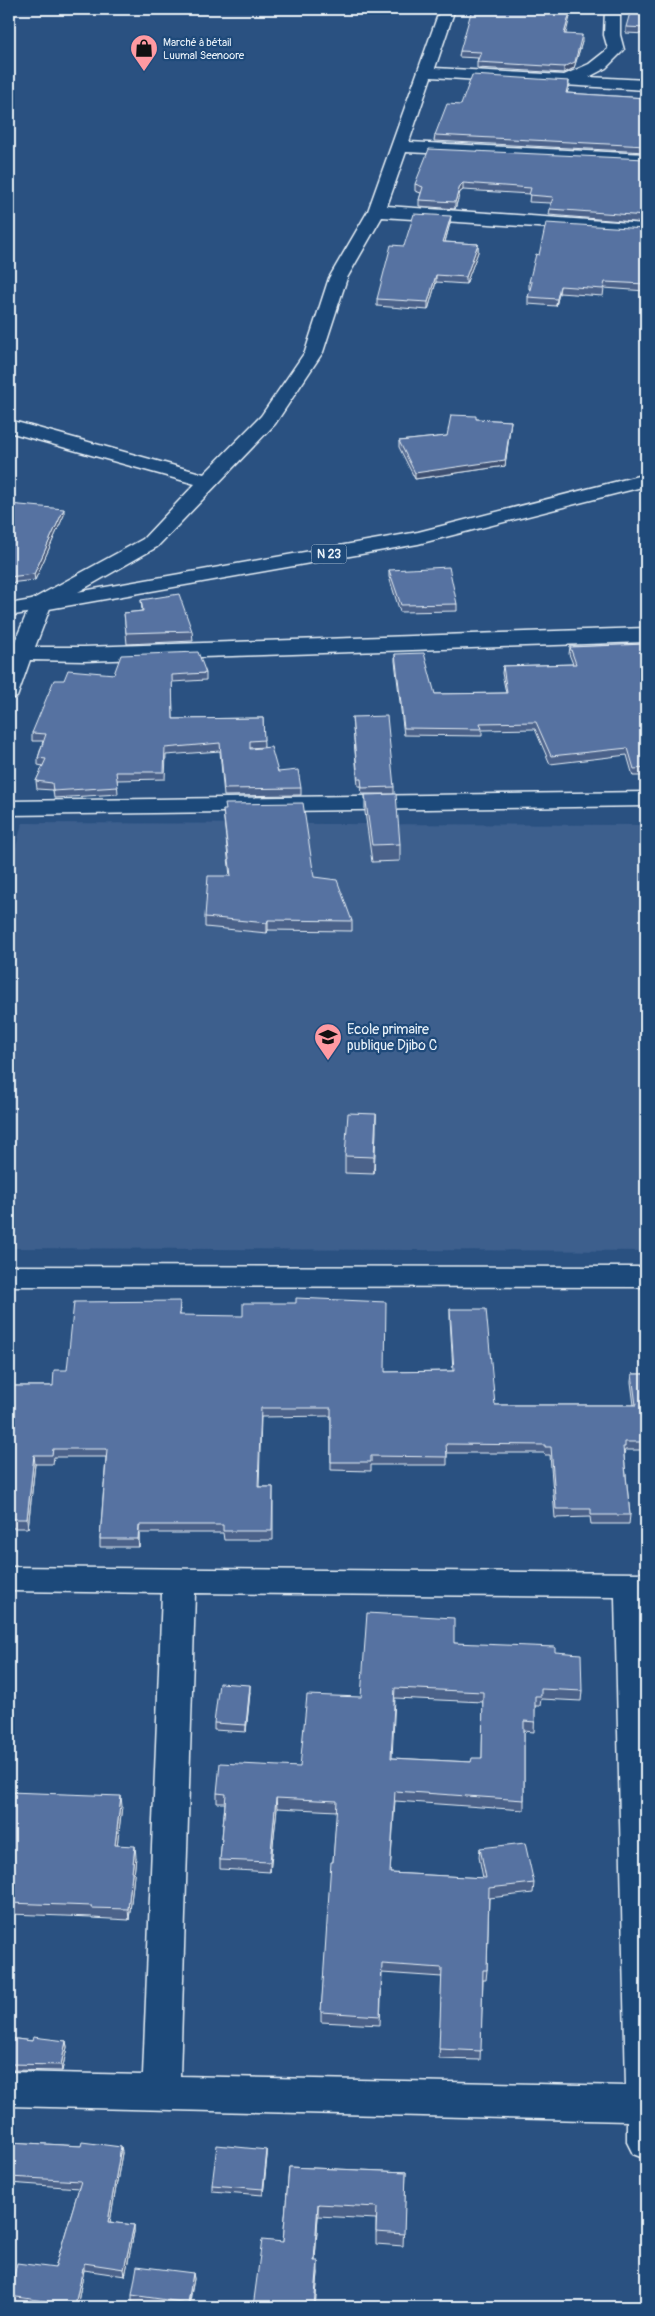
<svg xmlns="http://www.w3.org/2000/svg" width="655" height="2316" viewBox="0 0 655 2316" font-family="Pangolin,sans-serif">
<style>
.built{fill:#3c5e8d}
.lines{fill:none;stroke-linecap:round;stroke-linejoin:round}
.street-casing{stroke:#e8f1f8;stroke-width:3}
.primary-casing{stroke:#e8f1f8;stroke-width:3}
.street{fill:#1f4a7a;fill-rule:evenodd}
.primary{fill:#1f4a7a;fill-rule:evenodd}
.wall{fill:#4b628a;stroke:#e8f1f8;fill-rule:evenodd}
.shaded-wall{fill:#3d5071;stroke:#e8f1f8}
.building{fill:#5772a1;stroke:#e8f1f8;fill-rule:evenodd}
.labels{text-anchor:middle;stroke-width:4.5;stroke-linejoin:round;paint-order:stroke}
.far-poi-label{font-size:11px;fill:#e8f1f8;stroke:#1f4a7a;text-anchor:start}
.shield{fill:#1f4a7a;stroke:#acbfd2;stroke-width:1}
.shield-label{font-size:12px;font-weight:bold;fill:#e8f1f8}
.poi-label{font-size:14px;fill:#e8f1f8;stroke:#1f4a7a;text-anchor:start}
</style>
<rect width="100%" height="100%" fill="#2a5181"/>
<filter id="ink" filterUnits="userSpaceOnUse"><feTurbulence type="fractalNoise" baseFrequency=".02" numOctaves="2"/><feDisplacementMap in="SourceGraphic" scale="10" xChannelSelector="R" yChannelSelector="G"/><feConvolveMatrix kernelMatrix="1 2 1 2 8 2 1 2 1" color-interpolation-filters="sRGB"/></filter>
<g filter="url(#ink)">
<path class="built" d="M 22,823 L 646,825 L 646,1251 L 9,1248 L 9,874 Z"/>
<g class="lines">
<g class="street-casing">
<path id="street" d="M 440,9 L 455,9 L 435,68 L 564,75 L 589,64 L 608,49 L 604,35 L 605,9 L 620,9 L 620,35 L 624,50 L 606,68 L 589,77 L 646,80 L 646,90 L 431,77 L 409,142 L 646,154 L 646,164 L 406,152 L 387,206 L 646,224 L 646,234 L 382,217 L 347,278 L 323,352 L 275,424 L 157,547 L 50,608 L 35,647 L 84,647 L 646,628 L 646,642 L 84,661 L 30,660 L 17,697 L 9,699 L 9,646 L 13,646 L 33,599 L 143,539 L 195,484 L 9,432 L 9,420 L 204,474 L 261,416 L 305,352 L 329,278 L 368,211 Z
M 646,792 L 646,806 L 9,815 L 9,801 Z
M 9,1266 L 646,1267 L 646,1287 L 9,1286 Z
M 9,1567 L 646,1573 L 646,2159 L 633,2154 L 627,2142 L 627,2121 L 9,2106 L 9,2072 L 143,2075 L 162,1593 L 9,1591 ZM 195,1593 L 615,1597 L 626,2086 L 180,2076 Z"/>
</g>
<g class="primary-casing">
<path id="primary" d="M 646,474 L 646,486 L 418,544 L 9,616 L 9,604 L 418,532 Z"/>
</g>
<use href="#street" class="street"/>
<use href="#primary" class="primary"/>
</g>
<path class="wall" d="M 646,9 L 646,34 L 626,33 L 626,27 Z
M 566,34 L 582,42 L 574,68 L 564,73 L 477,68 L 477,62 L 478,58 L 459,57 L 460,51 Z
M 569,87 L 567,93 L 646,98 L 646,154 L 646,152 L 434,141 L 435,135 L 461,105 Z
M 646,159 L 646,223 L 549,215 L 551,203 L 529,202 L 530,194 L 463,190 L 460,192 L 455,209 L 419,206 L 419,200 L 421,193 L 415,191 L 415,184 Z
M 450,223 L 445,242 L 478,244 L 478,252 L 466,284 L 436,282 L 428,310 L 377,306 L 377,299 L 404,246 Z
M 646,229 L 646,291 L 604,288 L 603,296 L 559,293 L 556,306 L 528,304 L 528,297 L 530,289 L 529,289 L 529,282 L 539,255 Z
M 476,419 L 511,421 L 505,466 L 415,479 L 399,447 L 399,441 L 447,436 Z
M 9,504 L 64,515 L 35,580 L 9,583 Z
M 389,570 L 457,604 L 457,611 L 400,612 L 389,577 Z
M 141,600 L 192,631 L 193,641 L 127,644 L 124,613 L 142,611 Z
M 646,644 L 646,776 L 633,776 L 627,755 L 550,764 L 535,729 L 482,730 L 482,736 L 404,735 L 395,661 L 395,654 L 435,694 L 506,693 L 502,673 L 503,666 L 573,664 L 569,654 L 570,647 Z
M 206,673 L 206,680 L 172,682 L 173,719 L 263,718 L 264,747 L 250,748 L 250,749 L 278,772 L 301,788 L 301,795 L 224,796 L 220,751 L 166,755 L 165,779 L 117,780 L 118,794 L 54,798 L 53,790 L 37,789 L 36,781 L 43,766 L 38,765 L 38,758 L 43,741 L 32,741 L 32,733 L 64,680 L 114,674 Z
M 352,717 L 394,787 L 394,794 L 362,794 L 361,786 L 358,786 Z
M 365,795 L 400,844 L 400,861 L 372,862 L 365,812 Z
M 223,810 L 314,877 L 352,921 L 352,931 L 268,930 L 267,933 L 205,927 L 205,917 L 230,876 L 224,820 Z
M 376,1114 L 374,1174 L 345,1173 L 345,1156 Z
M 180,1309 L 180,1315 L 385,1372 L 453,1371 L 450,1318 L 450,1309 L 495,1405 L 634,1405 L 631,1382 L 632,1374 L 646,1374 L 646,1450 L 625,1450 L 624,1455 L 630,1515 L 629,1524 L 591,1524 L 590,1517 L 555,1518 L 550,1455 L 545,1455 L 544,1453 L 447,1453 L 447,1465 L 371,1465 L 371,1471 L 331,1470 L 331,1416 L 261,1417 L 259,1487 L 273,1487 L 273,1540 L 224,1540 L 223,1533 L 139,1533 L 139,1547 L 100,1547 L 100,1539 L 106,1457 L 54,1457 L 53,1464 L 35,1464 L 28,1528 L 9,1528 L 9,1386 L 53,1386 L 67,1370 Z
M 454,1643 L 555,1652 L 582,1691 L 581,1701 L 541,1699 L 540,1706 L 535,1706 L 534,1732 L 524,1731 L 524,1810 L 395,1801 L 390,1873 L 483,1878 L 479,1857 L 480,1848 L 534,1883 L 533,1893 L 489,1898 L 487,1970 L 486,1980 L 483,1980 L 480,2060 L 439,2059 L 442,1977 L 382,1973 L 380,2025 L 321,2022 L 321,2012 L 337,1811 L 277,1808 L 270,1872 L 220,1869 L 220,1860 L 225,1803 L 217,1803 L 217,1793 L 300,1767 L 361,1697 ZM 395,1698 L 483,1702 L 482,1758 L 471,1762 L 392,1758 Z
M 250,1692 L 246,1732 L 214,1730 L 214,1723 Z
M 9,1792 L 122,1806 L 117,1845 L 136,1857 L 129,1920 L 92,1918 L 92,1917 L 9,1914 Z
M 9,2038 L 32,2041 L 66,2041 L 67,2047 L 62,2071 L 9,2070 L 9,2071 Z
M 9,2142 L 81,2146 L 121,2147 L 122,2153 L 110,2222 L 134,2225 L 134,2232 L 125,2276 L 84,2270 L 77,2307 L 46,2307 L 10,2302 L 9,2296 L 55,2268 L 79,2188 L 9,2183 Z
M 267,2150 L 267,2156 L 263,2195 L 212,2191 L 212,2185 Z
M 289,2167 L 406,2172 L 403,2246 L 376,2244 L 376,2219 L 318,2216 L 315,2261 L 318,2273 L 315,2307 L 253,2307 L 283,2242 Z
M 193,2273 L 194,2279 L 189,2307 L 171,2307 L 132,2302 L 132,2295 Z"/>
<path class="shaded-wall" d="M 571,9 L 572,9 L 564,41 L 564,34 Z
M 582,35 L 582,42 L 574,68 L 564,73 L 564,67 Z
M 569,81 L 569,87 L 565,99 L 566,93 Z
M 463,183 L 463,190 L 460,192 L 455,209 L 455,202 L 460,186 Z
M 451,216 L 450,223 L 443,249 L 443,242 Z
M 478,244 L 478,252 L 466,284 L 466,277 Z
M 436,275 L 436,282 L 428,310 L 428,302 Z
M 560,286 L 559,293 L 556,306 L 557,299 Z
M 511,421 L 505,466 L 415,479 L 415,473 Z
M 64,509 L 64,515 L 35,580 L 34,574 Z
M 268,920 L 268,930 L 267,933 L 267,923 Z
M 376,1114 L 376,1132 L 374,1174 L 374,1157 Z
M 34,1455 L 35,1464 L 28,1528 L 27,1519 Z
M 139,1525 L 139,1547 L 138,1539 Z
M 250,1685 L 250,1692 L 246,1732 L 246,1725 Z
M 121,1796 L 122,1806 L 116,1856 L 115,1845 Z
M 276,1798 L 277,1808 L 270,1872 L 270,1862 Z
M 135,1846 L 136,1857 L 129,1920 L 128,1909 Z
M 66,2041 L 67,2047 L 62,2071 L 61,2065 Z
M 121,2147 L 122,2153 L 109,2228 L 108,2222 Z
M 267,2150 L 267,2156 L 263,2195 L 263,2189 Z
M 318,2204 L 318,2216 L 314,2272 L 314,2261 Z
M 134,2225 L 134,2232 L 125,2276 L 124,2269 Z
M 318,2261 L 318,2273 L 315,2307 L 314,2307 Z
M 84,2263 L 84,2270 L 77,2307 L 75,2307 L 75,2305 Z
M 193,2273 L 194,2279 L 188,2307 L 188,2303 Z"/>
<path class="building" d="M 472,9 L 571,9 L 564,34 L 582,35 L 575,62 L 564,67 L 477,62 L 481,52 L 460,51 Z
M 631,9 L 646,9 L 646,28 L 626,27 Z
M 472,75 L 569,81 L 566,93 L 646,98 L 646,146 L 435,135 L 447,104 L 461,105 Z
M 429,149 L 646,159 L 646,216 L 550,209 L 553,197 L 529,195 L 531,188 L 463,183 L 460,186 L 455,202 L 419,200 L 423,187 L 415,184 Z
M 414,214 L 451,216 L 443,242 L 478,244 L 466,277 L 436,275 L 428,302 L 377,299 L 391,245 L 404,246 Z
M 546,223 L 646,229 L 646,284 L 605,282 L 603,289 L 560,286 L 557,299 L 528,297 L 532,282 L 529,282 L 536,254 L 539,255 Z
M 451,415 L 476,416 L 476,419 L 511,421 L 505,460 L 415,473 L 399,441 L 447,436 Z
M 9,504 L 64,509 L 34,574 L 9,577 Z
M 449,567 L 457,604 L 401,605 L 389,570 Z
M 179,594 L 192,631 L 126,633 L 124,613 L 143,611 L 141,600 Z
M 646,644 L 646,768 L 634,769 L 628,748 L 551,756 L 536,722 L 480,723 L 482,729 L 404,728 L 395,654 L 424,653 L 435,694 L 507,693 L 503,666 L 576,664 L 570,647 Z
M 198,652 L 206,673 L 172,675 L 173,719 L 263,718 L 264,740 L 250,741 L 250,749 L 271,747 L 278,772 L 298,770 L 301,788 L 224,789 L 220,743 L 165,748 L 164,772 L 116,772 L 118,787 L 53,791 L 52,783 L 36,781 L 46,759 L 38,758 L 46,734 L 32,733 L 54,680 L 64,680 L 68,670 L 114,674 L 121,655 Z
M 387,716 L 394,787 L 362,788 L 361,779 L 358,779 L 352,717 Z
M 396,794 L 400,844 L 372,845 L 365,795 Z
M 303,803 L 314,877 L 337,880 L 352,921 L 268,920 L 267,923 L 205,917 L 208,876 L 231,876 L 223,810 L 226,810 L 225,804 Z
M 348,1113 L 376,1114 L 374,1157 L 345,1156 Z
M 296,1298 L 386,1302 L 385,1372 L 454,1371 L 450,1309 L 486,1309 L 495,1405 L 636,1405 L 632,1374 L 646,1374 L 646,1442 L 625,1442 L 625,1447 L 623,1447 L 630,1515 L 591,1515 L 591,1509 L 556,1509 L 551,1447 L 545,1447 L 545,1445 L 446,1444 L 447,1457 L 371,1456 L 371,1462 L 331,1462 L 331,1408 L 261,1408 L 258,1487 L 273,1487 L 272,1531 L 223,1531 L 223,1525 L 139,1525 L 138,1539 L 100,1539 L 107,1449 L 53,1449 L 52,1455 L 34,1455 L 27,1519 L 9,1519 L 9,1386 L 53,1386 L 54,1370 L 67,1370 L 74,1302 L 180,1301 L 179,1315 L 243,1316 L 243,1303 L 296,1303 Z
M 367,1613 L 454,1618 L 454,1643 L 555,1647 L 555,1652 L 581,1654 L 582,1691 L 541,1689 L 541,1696 L 535,1696 L 535,1722 L 524,1721 L 524,1800 L 395,1791 L 390,1873 L 486,1878 L 480,1848 L 525,1843 L 534,1883 L 489,1888 L 487,1970 L 483,1970 L 481,2051 L 439,2049 L 442,1968 L 382,1964 L 380,2016 L 321,2012 L 331,1862 L 333,1862 L 337,1801 L 276,1798 L 270,1862 L 220,1860 L 226,1794 L 217,1793 L 220,1763 L 300,1767 L 307,1695 L 361,1697 ZM 395,1688 L 483,1692 L 482,1758 L 472,1758 L 471,1762 L 391,1758 Z
M 219,1683 L 250,1685 L 246,1725 L 214,1723 Z
M 9,1792 L 121,1796 L 115,1845 L 135,1846 L 128,1909 L 91,1908 L 92,1906 L 9,1903 Z
M 33,2037 L 66,2041 L 61,2065 L 9,2064 L 9,2038 L 32,2041 Z
M 9,2142 L 81,2146 L 82,2142 L 121,2147 L 108,2222 L 134,2225 L 124,2269 L 84,2263 L 75,2305 L 9,2296 L 17,2263 L 55,2268 L 81,2181 L 9,2177 Z
M 217,2145 L 267,2150 L 263,2189 L 212,2185 Z
M 289,2167 L 406,2172 L 404,2234 L 376,2232 L 377,2207 L 318,2204 L 314,2261 L 318,2261 L 314,2307 L 253,2307 L 262,2240 L 283,2242 Z
M 137,2266 L 193,2273 L 188,2303 L 132,2295 Z"/>
</g>
<defs>
<g id="shop-pin" transform="scale(1.4375)"><path d="M0 17L-7.5 6A9.5 9.5 0 1 1 7.5 6Z" fill="#ff9aa2" stroke="#1f4a7a"/><path d="M-5-2.5h2.3a2.7 3.5 0 0 1 5.4 0H5L5.5 6h-11ZM-1.5-2.5h3a1.5 2.3 0 0 0-3 0Z" fill="#111"/></g>
<g id="school-pin" transform="scale(1.4375)"><path d="M0 17L-7.5 6A9.5 9.5 0 1 1 7.5 6Z" fill="#ff9aa2" stroke="#1f4a7a"/><path d="M0-5L7-2L0 1L-7-2ZM-4 1L0 2.5L4 1V4Q0 6-4 4Z" fill="#111"/></g>
</defs>
<g fill-rule="evenodd">
<use href="#shop-pin" x="144" y="48"/>
<use href="#school-pin" x="328" y="1037"/>
</g>
<g class="labels">
<g class="far-poi-label">
<text x="163" y="46">Marché à bétail<tspan x="163" dy="13">Luumal Seenoore</tspan></text>
</g>
<rect class="shield" x="311.5" y="544.5" width="35" height="19" rx="4"/>
<g class="shield-label">
<text x="329" y="558">N 23</text>
</g>
<g class="poi-label">
<text x="347" y="1034">Ecole primaire<tspan x="347" dy="16">publique Djibo C</tspan></text>
</g>
</g>
<rect width="655" height="2316" fill="none" stroke="#1f4a7a" stroke-width="30"/>
<rect x="15" y="15" width="625" height="2286" fill="none" stroke="#e8f1f8" stroke-width="2" filter="url(#ink)"/>
</svg>
